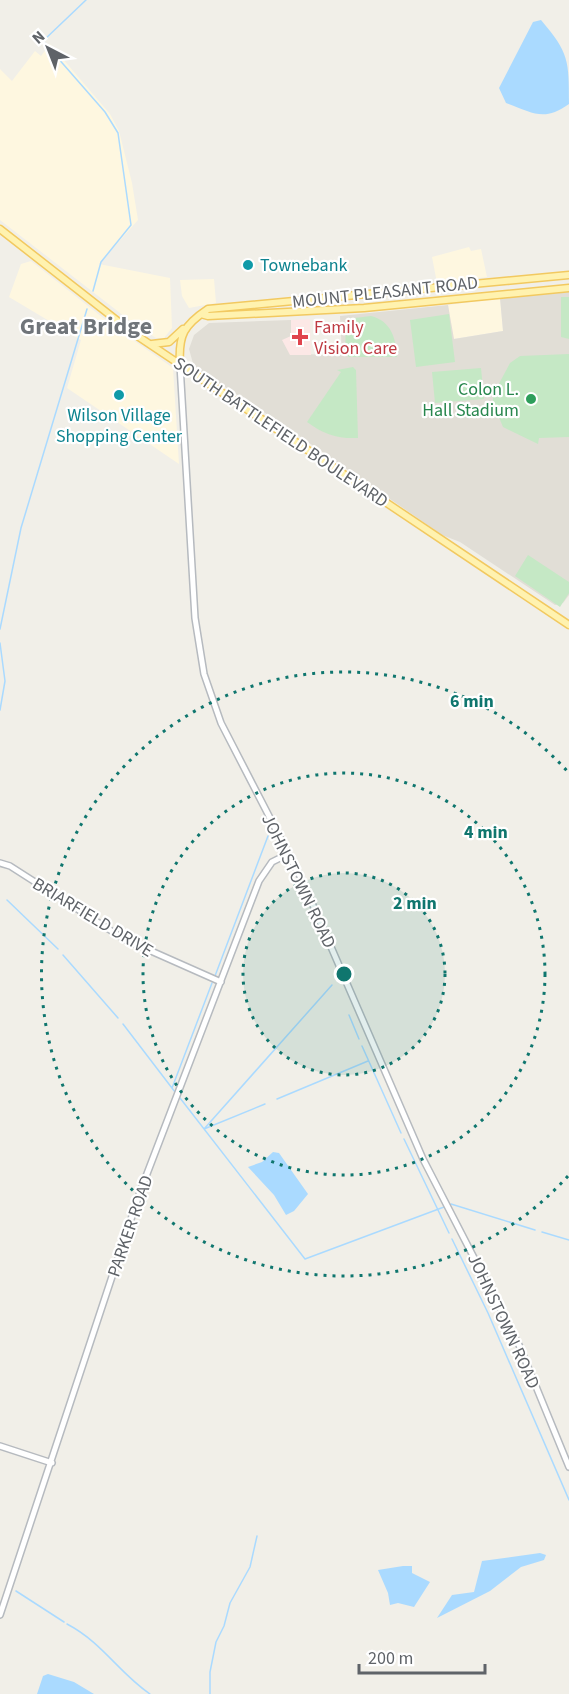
<svg xmlns="http://www.w3.org/2000/svg" width="569" height="1694" viewBox="0 0 569 1694" font-family="'Source Sans 3',sans-serif">
<style>
.commercial{fill:#fef7e0}
.education{fill:#e1ded6}
.medical{fill:#fce8e6}
.green{fill:#c5e8c5}
.water{fill:#aadaff}
.lines{fill:none;stroke-linecap:round;stroke-linejoin:round}
.stream{stroke:#aadaff;stroke-width:1.5}
.secondary-casing{stroke:#b6babf;stroke-width:8}
.primary-casing{stroke:#f2c960;stroke-width:9}
.secondary{stroke:#fff;stroke-width:5}
.primary{stroke:#fff2af;stroke-width:6}
.ring{fill:none;stroke:#0f766e;stroke-width:3;stroke-dasharray:3 6}
.culture-dot{fill:#0f9aa8;stroke:#fff;stroke-width:2}
.health-dot{fill:#e0444e;stroke:#fff;stroke-width:2}
.leisure-dot{fill:#2e9e5b;stroke:#fff;stroke-width:2}
.labels{text-anchor:middle;stroke-width:4.5;stroke-linejoin:round;paint-order:stroke}
.culture-label{font-size:18px;fill:#0d838f;stroke:#fff;text-anchor:start}
.street-label{font-size:18px;fill:#5f6368;stroke:#fff}
.health-label{font-size:18px;fill:#be3a42;stroke:#fff;text-anchor:start}
.leisure-label{font-size:18px;fill:#27864d;stroke:#fff;text-anchor:end}
.district-label{font-size:24px;font-weight:bold;fill:#70757a;stroke:#fff}
.centre{fill:#0f766e;stroke:#fff;stroke-width:3}
.ring-label{font-size:18px;text-anchor:middle;font-weight:bold;fill:#0f766e;stroke:#fff;stroke-width:4.5;stroke-linejoin:round;paint-order:stroke}
</style>
<rect width="100%" height="100%" fill="#f1efe8"/>
<path class="commercial" d="M 50,44 L 110,114 L 119,131 L 132,183 L 138,220 L 99,264 L 170,278 L 172,328 L 164,338 L 156,338 L 133,323 L 0,220 L 0,69 L 12,81 L 35,51 L 41,56 Z
M 469,247 L 471,251 L 481,249 L 487,277 L 437,283 L 432,257 Z
M 31,261 L 116,328 L 173,368 L 179,464 L 67,388 L 81,340 L 9,297 L 21,264 Z
M 214,279 L 216,303 L 189,308 L 182,296 L 180,280 Z
M 500,298 L 503,331 L 453,339 L 448,305 Z"/>
<path class="education" d="M 569,292 L 569,595 L 563,603 L 555,605 L 460,542 L 442,535 L 276,420 L 194,367 L 189,349 L 194,335 L 209,323 L 291,320 L 291,336 L 285,340 L 296,354 L 342,355 L 340,316 L 448,305 L 454,339 L 503,331 L 500,298 Z"/>
<path class="medical" d="M 310,319 L 311,355 L 290,355 L 282,340 L 291,336 L 291,320 Z"/>
<path class="green" d="M 561,297 L 569,297 L 569,339 L 561,337 Z
M 449,314 L 455,362 L 416,367 L 410,320 Z
M 371,316 C 391,321 396,338 397,357 L 349,357 L 345,354 L 346,319 Z
M 569,354 L 569,437 L 539,438 L 538,444 L 503,427 L 493,403 L 493,395 L 510,363 L 520,356 Z
M 353,367 L 356,370 L 358,438 C 338,439 323,434 307,422 L 341,372 L 337,370 Z
M 481,368 L 484,399 L 435,403 L 432,372 Z
M 528,555 L 569,582 L 569,593 L 560,607 L 515,576 Z"/>
<path class="water" d="M 541,20 C 569,53 569,60 569,104 C 544,122 533,113 506,103 L 499,88 L 533,22 Z
M 273,1152 L 279,1153 L 308,1194 L 294,1211 L 286,1215 L 274,1195 L 248,1167 L 262,1162 Z
M 540,1553 L 546,1555 L 544,1560 L 521,1567 L 490,1591 L 437,1618 L 452,1595 L 474,1592 L 482,1561 Z
M 403,1566 L 412,1566 L 412,1573 L 430,1582 L 414,1607 L 398,1603 L 390,1605 L 388,1593 L 378,1570 Z
M 48,1674 L 74,1682 L 94,1694 L 37,1694 L 43,1676 Z"/>
<g class="lines">
<path class="stream" d="M 86,0 L 43,41 L 105,112 L 118,133 L 131,225 L 101,262 L 93,291
M 0,629 L 21,528 L 87,309
M 0,643 L 5,681 L 0,710
M 7,900 L 58,949
M 63,955 L 118,1018
M 215,976 L 268,836
M 349,1015 L 359,1039
M 123,1024 L 175,1092
M 362,1046 L 401,1133
M 172,1088 L 212,983
M 180,1098 L 305,1259 L 444,1207
M 277,1099 L 368,1061
M 204,1129 L 332,985
M 204,1129 L 265,1104
M 404,1139 L 449,1233
M 451,1204 L 535,1230
M 542,1232 L 569,1240
M 452,1239 L 488,1313 L 569,1500
M 16,1591 L 64,1622
M 67,1624 C 103,1643 118,1672 150,1694
M 210,1694 L 210,1672 L 216,1642 L 224,1626 L 230,1603 L 250,1567 L 257,1536"/>
<g class="secondary-casing">
<path id="secondary" d="M 180,365 L 195,618 L 204,674 L 221,723 L 302,880 L 423,1159 L 519,1345 L 569,1467
M 0,863 L 10,866 L 124,939 L 221,982
M 0,1446 L 52,1463
M 0,1615 L 140,1192 L 259,881 L 272,862 L 288,854"/>
</g>
<g class="primary-casing">
<path id="primary" d="M 0,229 L 133,333 L 569,625
M 201,314 L 208,316 L 364,308 L 569,288
M 152,344 L 169,342 L 183,329
M 180,365 C 178,335 184,325 208,309 L 569,275"/>
</g>
<use href="#secondary" class="secondary"/>
<use href="#primary" class="primary"/>
</g>
<circle cx="344" cy="974" r="101" fill="#0f766e" fill-opacity=".12"/>
<g class="ring">
<circle cx="344" cy="974" r="101"/>
<circle cx="344" cy="974" r="201"/>
<path d="M568 1176A302 302 0 1 1 568 772"/>
</g>
<g class="culture-dot">
<circle cx="248" cy="265" r="6"/>
<circle cx="119" cy="395" r="6"/>
</g>
<path class="health-dot" d="M297 328h6v6h6v6h-6v6h-6v-6h-6v-6h6z"/>
<circle class="leisure-dot" cx="531" cy="399" r="6"/>
<g class="labels">
<g class="culture-label">
<text x="260" y="271">Townebank</text>
<text x="119" y="421" text-anchor="middle">Wilson Village<tspan x="119" dy="21">Shopping Center</tspan></text>
</g>
<g class="street-label">
<text transform="translate(385 292) rotate(-6)" y="6">MOUNT PLEASANT ROAD</text>
<text transform="translate(281 432) rotate(34)" y="6">SOUTH BATTLEFIELD BOULEVARD</text>
<text transform="translate(299 881) rotate(64)" y="6">JOHNSTOWN ROAD</text>
<text transform="translate(93 917) rotate(31)" y="6">BRIARFIELD DRIVE</text>
<text transform="translate(130 1226) rotate(-71)" y="6">PARKER ROAD</text>
<text transform="translate(504 1321) rotate(65)" y="6">JOHNSTOWN ROAD</text>
</g>
<g class="health-label">
<text x="314" y="333">Family<tspan x="314" dy="21">Vision Care</tspan></text>
</g>
<g class="leisure-label">
<text x="519" y="395">Colon L.<tspan x="519" dy="21">Hall Stadium</tspan></text>
</g>
<g class="district-label">
<text x="86" y="334">Great Bridge</text>
</g>
</g>
<circle cx="344" cy="974" r="9" class="centre"/>
<g class="ring-label">
<text x="472" y="707">6 min</text>
<text x="486" y="838">4 min</text>
<text x="415" y="909">2 min</text>
</g>
<g transform="translate(48 48) rotate(318)" stroke="#ffffff" stroke-width="4.5" paint-order="stroke">
<path d="M0-4.5L10 22L0 15L-10 22Z" fill="#5f6368"/>
<text y="-9" font-size="16" font-weight="bold" text-anchor="middle" fill="#5f6368">N</text>
</g>
<path d="M359 1664v9h126v-9" fill="none" stroke="#5f6368" stroke-width="3"/>
<text x="368" y="1664" font-size="18" fill="#5f6368" stroke="#ffffff" stroke-width="4.5" paint-order="stroke">200 m</text>
</svg>
